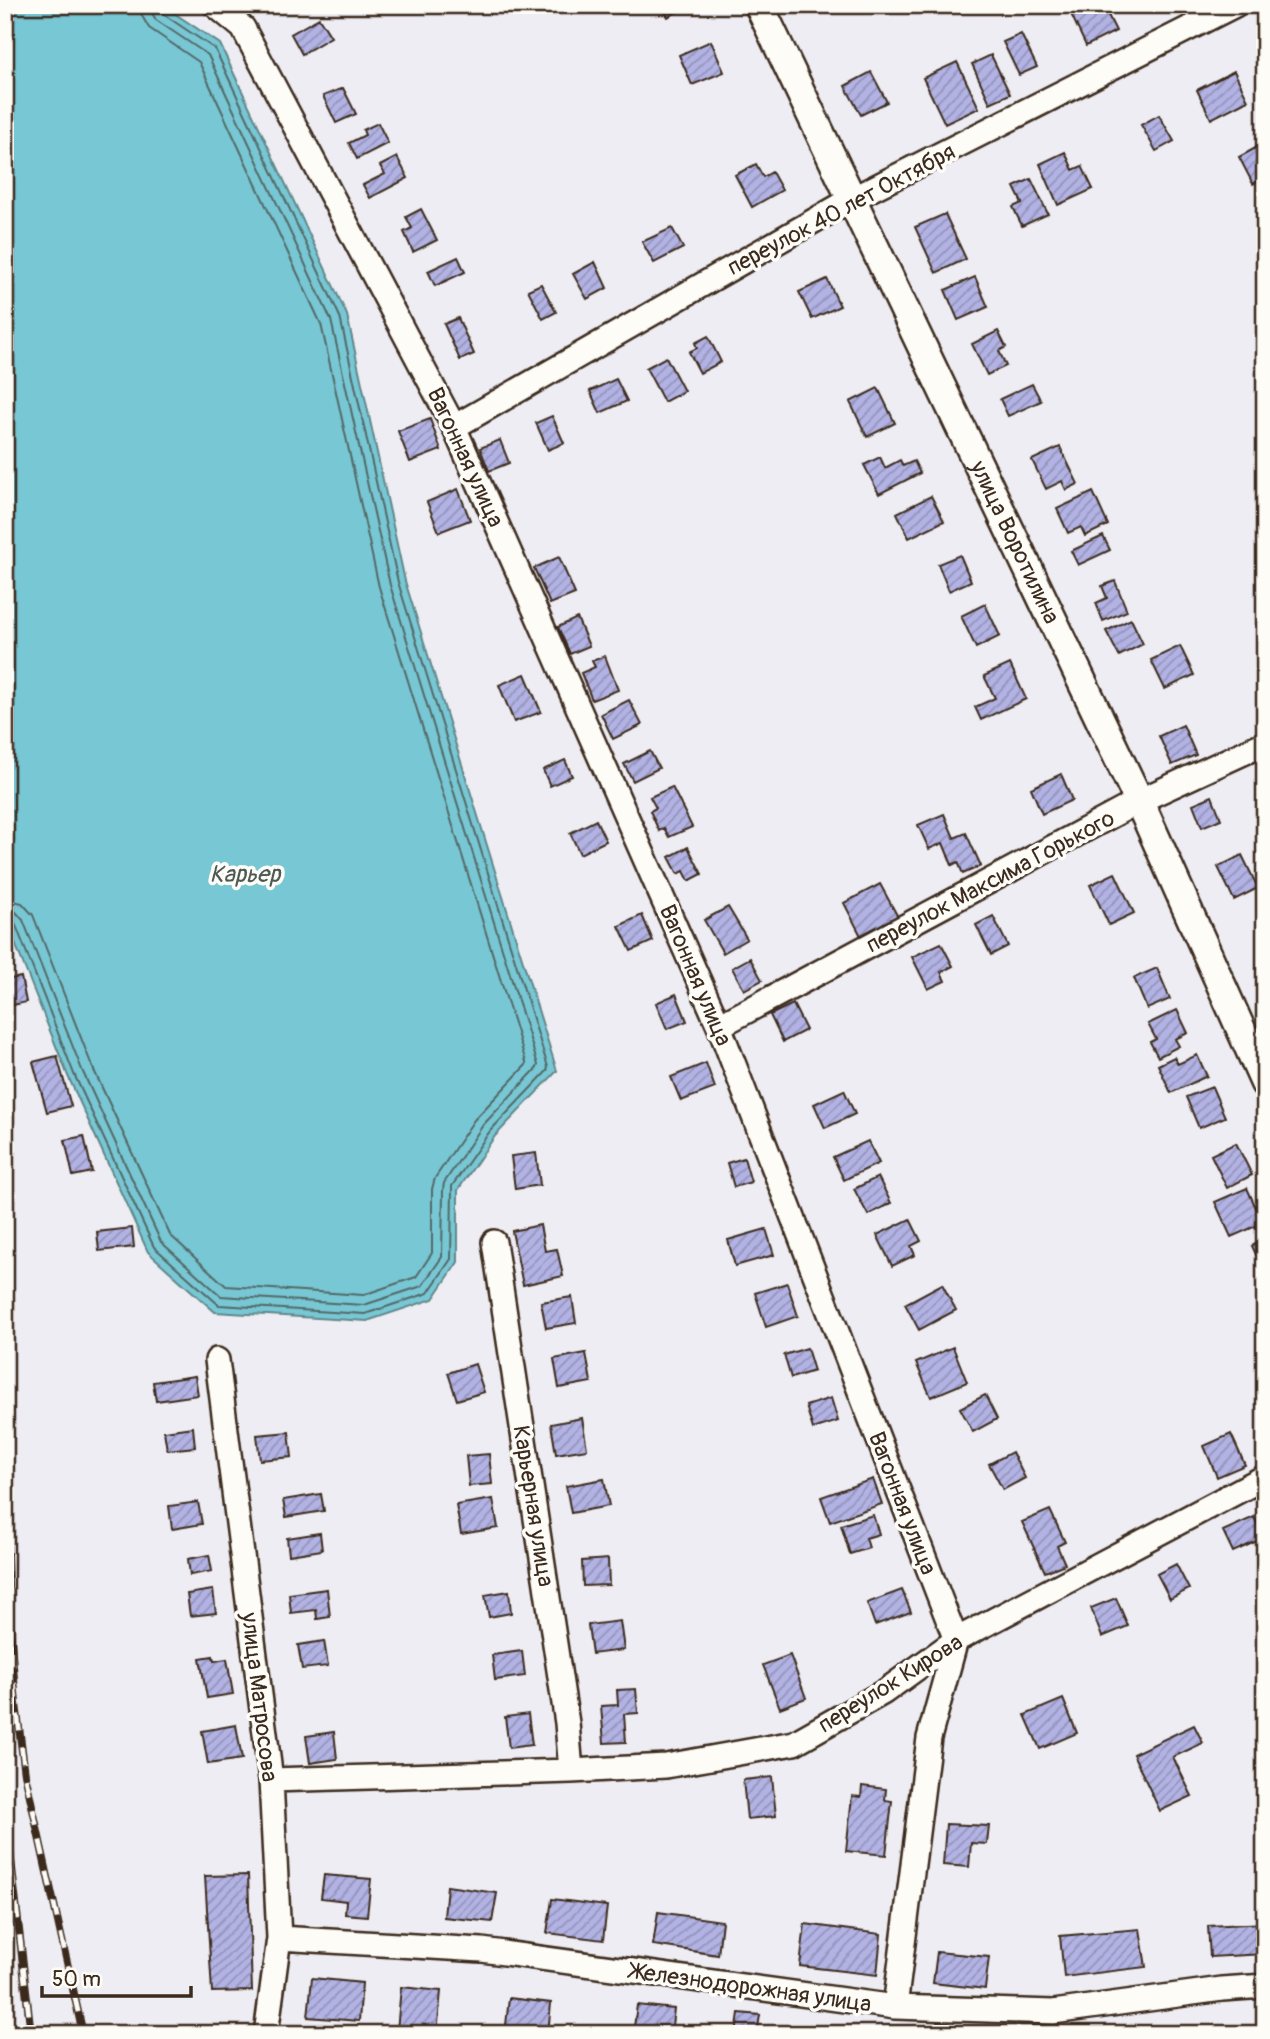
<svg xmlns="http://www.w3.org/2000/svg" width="1270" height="2039" viewBox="0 0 1270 2039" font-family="Pangolin,sans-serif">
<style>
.water{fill:#78c7d4;stroke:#60888b;stroke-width:2}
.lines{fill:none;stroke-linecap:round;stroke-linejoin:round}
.shore{stroke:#536967;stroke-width:2}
.building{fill:url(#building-hatch);stroke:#3b2a1e;stroke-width:2}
.minor-casing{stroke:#3b2a1e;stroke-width:28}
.tertiary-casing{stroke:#3b2a1e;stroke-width:33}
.minor{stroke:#fdfcf7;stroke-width:23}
.tertiary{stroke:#fdfcf7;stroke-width:28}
.rail-casing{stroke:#3b2a1e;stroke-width:8}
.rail{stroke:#fdfcf7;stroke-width:5;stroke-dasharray:16;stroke-linecap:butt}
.labels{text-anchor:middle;stroke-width:7;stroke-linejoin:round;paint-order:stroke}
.street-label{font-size:23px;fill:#3b2a1e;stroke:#fdfcf7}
.water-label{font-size:24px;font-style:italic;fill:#4d5955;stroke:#fdfcf7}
</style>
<defs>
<pattern id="building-hatch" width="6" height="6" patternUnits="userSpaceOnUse" patternTransform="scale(1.75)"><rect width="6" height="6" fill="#b2b3e4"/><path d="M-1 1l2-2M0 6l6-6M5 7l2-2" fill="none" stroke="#9292b8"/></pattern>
</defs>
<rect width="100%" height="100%" fill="#eeedf3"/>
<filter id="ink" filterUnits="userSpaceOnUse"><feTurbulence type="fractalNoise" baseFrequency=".0143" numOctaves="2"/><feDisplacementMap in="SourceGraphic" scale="14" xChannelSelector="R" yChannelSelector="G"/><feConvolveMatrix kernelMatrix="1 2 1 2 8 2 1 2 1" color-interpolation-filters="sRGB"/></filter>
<g filter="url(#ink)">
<path class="water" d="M 5,5 L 162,5 L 220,44 L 347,315 L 405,581 L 557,1071 L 495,1136 L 458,1190 L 458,1262 L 433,1299 L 367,1321 L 215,1312 L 148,1252 L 68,1076 L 5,918 Z"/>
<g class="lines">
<path class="shore" d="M 5,899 L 22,903 L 33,915 L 92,1066 L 170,1235 L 226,1286 L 363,1295 L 416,1277 L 432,1253 L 432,1189 L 435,1178 L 474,1120 L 526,1065 L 526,1062 L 379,587 L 321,324 L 199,62 L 149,28 L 142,16 L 140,5
M 5,909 L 16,912 L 23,920 L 82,1070 L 161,1242 L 221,1296 L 364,1305 L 422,1286 L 442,1257 L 443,1190 L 444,1183 L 483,1125 L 537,1068 L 538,1065 L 390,585 L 331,320 L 208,55 L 156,20 L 152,13 L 151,5
M 5,918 L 11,919 L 15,923 L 74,1074 L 154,1247 L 219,1305 L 365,1314 L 428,1293 L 451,1259 L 452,1186 L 490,1131 L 547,1071 L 548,1067 L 398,582 L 340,317 L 215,49 L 163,14 L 159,5"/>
</g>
<path class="building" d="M 661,5 L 689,5 L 668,17 Z
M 1088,5 L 1103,5 L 1116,31 L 1086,46 L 1071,14 Z
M 319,18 L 331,37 L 302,54 L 291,34 Z
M 1021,34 L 1037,67 L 1019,75 L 1003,42 Z
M 711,41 L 724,72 L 692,85 L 679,55 Z
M 991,55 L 1010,94 L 990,103 L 972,64 Z
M 957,62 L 979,108 L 945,124 L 923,78 Z
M 1234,71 L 1248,100 L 1211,119 L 1197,90 Z
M 871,72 L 887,102 L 861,115 L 845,86 Z
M 343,88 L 356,114 L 336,123 L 323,96 Z
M 1159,115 L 1174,141 L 1156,151 L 1141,125 Z
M 378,123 L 388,143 L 357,159 L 349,143 L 365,135 L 363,130 Z
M 1265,143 L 1265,178 L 1253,184 L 1239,157 Z
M 1065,152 L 1073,170 L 1082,166 L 1093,189 L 1058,205 L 1040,164 Z
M 397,157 L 408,178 L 370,198 L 363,185 L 385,174 L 380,166 Z
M 756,164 L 763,177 L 772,172 L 782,190 L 752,207 L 735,175 Z
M 1031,179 L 1048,214 L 1022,226 L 1013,207 L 1022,203 L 1014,187 Z
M 421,209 L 437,240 L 413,252 L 404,232 L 412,228 L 406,217 Z
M 945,214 L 966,259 L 936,273 L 915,227 Z
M 672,228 L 683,248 L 654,263 L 642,242 Z
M 458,257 L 465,272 L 435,286 L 428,271 Z
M 595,262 L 607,288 L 587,299 L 573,274 Z
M 975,277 L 988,307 L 958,320 L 945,290 Z
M 827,279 L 840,306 L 812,319 L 799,292 Z
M 541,284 L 556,312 L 543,319 L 528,290 Z
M 458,318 L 474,354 L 460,360 L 444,324 Z
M 998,331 L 1006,347 L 999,351 L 1006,366 L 987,375 L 972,344 Z
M 708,336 L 721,362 L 700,373 L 689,352 L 697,348 L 695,343 Z
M 666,357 L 684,391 L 664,402 L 646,368 Z
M 616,379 L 627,401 L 600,413 L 590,391 Z
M 1032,384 L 1041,401 L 1008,416 L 1000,399 Z
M 878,388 L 895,423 L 867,437 L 850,402 Z
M 552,416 L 564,443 L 548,450 L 536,423 Z
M 430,419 L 441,450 L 410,462 L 398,431 Z
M 500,440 L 509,463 L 489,471 L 480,448 Z
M 1060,447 L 1078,484 L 1066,490 L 1062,481 L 1046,489 L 1032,460 Z
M 880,457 L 885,468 L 900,460 L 903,466 L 914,461 L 920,473 L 879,494 L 864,465 Z
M 458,489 L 470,520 L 439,532 L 427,502 Z
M 1093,492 L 1108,525 L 1085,536 L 1081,527 L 1068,533 L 1057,509 Z
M 931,496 L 944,521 L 909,538 L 897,513 Z
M 1103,536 L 1110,550 L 1078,565 L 1071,551 Z
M 960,555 L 971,581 L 949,591 L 938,564 Z
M 559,557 L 575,594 L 550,604 L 534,568 Z
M 1115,581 L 1127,611 L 1103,621 L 1096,603 L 1107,598 L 1102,586 Z
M 985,604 L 1000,636 L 976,648 L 961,616 Z
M 577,618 L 589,646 L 570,654 L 558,627 Z
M 1131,619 L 1143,644 L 1119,656 L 1106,631 Z
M 1180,646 L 1194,675 L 1165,689 L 1151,660 Z
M 605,656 L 618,690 L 592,700 L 581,673 L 595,667 L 592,661 Z
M 1010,664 L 1026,699 L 981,720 L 975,707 L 995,698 L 984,676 Z
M 525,674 L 541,712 L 514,722 L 499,685 Z
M 629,700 L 642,725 L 613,739 L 601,714 Z
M 1183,725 L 1196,755 L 1172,765 L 1159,736 Z
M 650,751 L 659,768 L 633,781 L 624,764 Z
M 565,760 L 572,776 L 550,786 L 543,770 Z
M 1061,774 L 1072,800 L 1042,814 L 1031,788 Z
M 672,787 L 692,827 L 669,837 L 664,828 L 659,831 L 650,811 L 656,808 L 650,797 Z
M 1212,796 L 1221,819 L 1202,827 L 1193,804 Z
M 944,814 L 954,838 L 966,833 L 981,866 L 963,874 L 958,862 L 952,865 L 943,843 L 929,849 L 918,825 Z
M 596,820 L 606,841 L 580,854 L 570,833 Z
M 688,847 L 702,874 L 689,881 L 684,871 L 678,874 L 669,857 Z
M 1242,855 L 1258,888 L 1234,900 L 1218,867 Z
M 1115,873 L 1134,913 L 1109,925 L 1090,885 Z
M 880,884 L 898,917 L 861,936 L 844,903 Z
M 728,907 L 747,939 L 723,953 L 704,920 Z
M 642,915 L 653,941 L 631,951 L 619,926 Z
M 993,916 L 1008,946 L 991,955 L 976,925 Z
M 941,943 L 953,966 L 941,972 L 945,981 L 928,989 L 912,957 Z
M 750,958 L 762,980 L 744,990 L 732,968 Z
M 1157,968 L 1170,999 L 1147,1009 L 1134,978 Z
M 21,977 L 26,1002 L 5,1007 L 5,980 Z
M 676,994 L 687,1021 L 667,1029 L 656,1003 Z
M 793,1004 L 806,1030 L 783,1042 L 770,1015 Z
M 1177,1010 L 1188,1033 L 1175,1039 L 1179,1046 L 1158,1057 L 1150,1042 L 1156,1039 L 1148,1024 Z
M 1197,1055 L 1207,1076 L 1171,1093 L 1158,1065 L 1174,1057 L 1178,1064 Z
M 57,1056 L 71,1106 L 47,1112 L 33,1062 Z
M 706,1063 L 715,1088 L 681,1101 L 671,1077 Z
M 1212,1087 L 1225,1117 L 1199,1128 L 1186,1097 Z
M 844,1090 L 855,1114 L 825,1128 L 814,1104 Z
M 84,1136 L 92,1172 L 73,1176 L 65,1140 Z
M 868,1141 L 879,1163 L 844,1180 L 833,1157 Z
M 1236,1143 L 1252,1175 L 1227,1188 L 1211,1155 Z
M 536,1153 L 540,1185 L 515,1189 L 511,1156 Z
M 744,1158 L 751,1182 L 734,1187 L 727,1163 Z
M 878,1177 L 891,1203 L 868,1215 L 854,1189 Z
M 1247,1188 L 1263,1223 L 1231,1237 L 1215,1202 Z
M 910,1219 L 921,1241 L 911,1246 L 915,1255 L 892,1266 L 877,1235 Z
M 540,1225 L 545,1251 L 557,1249 L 563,1276 L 523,1285 L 512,1231 Z
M 132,1228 L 134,1247 L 99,1251 L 97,1232 Z
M 766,1229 L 774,1255 L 735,1266 L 728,1240 Z
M 1265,1239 L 1265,1273 L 1252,1246 Z
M 787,1283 L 798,1316 L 766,1327 L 755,1293 Z
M 942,1284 L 956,1310 L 919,1330 L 905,1304 Z
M 572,1297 L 576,1323 L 546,1328 L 541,1302 Z
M 953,1347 L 967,1382 L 931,1397 L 916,1363 Z
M 807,1348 L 814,1371 L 791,1378 L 784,1355 Z
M 586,1353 L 591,1382 L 559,1388 L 554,1359 Z
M 475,1364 L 484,1392 L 457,1400 L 448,1373 Z
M 195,1376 L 198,1395 L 156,1401 L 153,1382 Z
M 985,1395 L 997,1419 L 973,1432 L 960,1408 Z
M 831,1398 L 838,1421 L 813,1429 L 806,1406 Z
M 582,1418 L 587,1449 L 556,1454 L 551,1424 Z
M 193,1427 L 195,1447 L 167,1450 L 164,1431 Z
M 289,1432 L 292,1457 L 260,1460 L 257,1435 Z
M 1231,1434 L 1245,1465 L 1217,1477 L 1204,1446 Z
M 1012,1452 L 1025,1478 L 1003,1490 L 989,1464 Z
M 489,1454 L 492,1484 L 469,1486 L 466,1456 Z
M 604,1479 L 609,1506 L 571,1513 L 566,1486 Z
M 873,1479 L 882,1504 L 830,1522 L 821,1497 Z
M 321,1494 L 324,1511 L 286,1517 L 283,1500 Z
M 493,1499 L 498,1528 L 461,1534 L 456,1505 Z
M 198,1502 L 202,1524 L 172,1529 L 169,1506 Z
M 1050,1510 L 1065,1542 L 1057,1546 L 1065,1564 L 1045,1572 L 1022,1522 Z
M 873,1515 L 879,1534 L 866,1538 L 869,1548 L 850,1554 L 841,1525 Z
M 1254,1517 L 1264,1538 L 1233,1552 L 1223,1531 Z
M 320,1533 L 322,1550 L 289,1555 L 287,1538 Z
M 209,1555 L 212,1571 L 190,1575 L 188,1559 Z
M 608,1559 L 609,1585 L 583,1586 L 582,1561 Z
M 1176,1564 L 1189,1589 L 1170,1599 L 1157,1574 Z
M 327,1589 L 330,1617 L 317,1619 L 316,1610 L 291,1613 L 289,1594 Z
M 213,1590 L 216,1613 L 190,1616 L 187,1594 Z
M 902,1590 L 911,1612 L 875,1625 L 867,1603 Z
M 509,1591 L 511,1613 L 489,1617 L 485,1595 Z
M 1116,1598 L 1128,1626 L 1102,1637 L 1091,1608 Z
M 620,1621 L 624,1650 L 592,1654 L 588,1625 Z
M 324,1641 L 328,1666 L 302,1669 L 298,1645 Z
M 522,1651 L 525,1676 L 495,1680 L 492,1655 Z
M 790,1655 L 806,1698 L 780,1708 L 763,1665 Z
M 213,1656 L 214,1661 L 227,1659 L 233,1694 L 207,1698 L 200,1658 Z
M 636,1689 L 638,1713 L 624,1714 L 626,1742 L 604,1743 L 601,1706 L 618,1705 L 617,1690 Z
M 1063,1699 L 1077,1733 L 1040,1749 L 1025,1715 Z
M 528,1714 L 532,1745 L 509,1748 L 505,1717 Z
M 236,1725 L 242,1759 L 208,1764 L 202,1731 Z
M 1194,1725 L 1203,1743 L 1173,1757 L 1192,1796 L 1160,1811 L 1133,1754 Z
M 334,1732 L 337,1759 L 310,1763 L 306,1736 Z
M 772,1777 L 776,1816 L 747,1819 L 743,1780 Z
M 862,1786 L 886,1789 L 885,1800 L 892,1801 L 886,1855 L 846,1851 L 852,1796 L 861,1797 Z
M 946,1824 L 989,1826 L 987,1844 L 971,1843 L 969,1867 L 943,1865 Z
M 248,1875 L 252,1991 L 212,1992 L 205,1876 Z
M 324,1875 L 371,1879 L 367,1916 L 345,1914 L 346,1901 L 321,1898 Z
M 447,1886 L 497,1893 L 492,1922 L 444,1917 Z
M 552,1899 L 607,1906 L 603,1940 L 547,1933 Z
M 658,1912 L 722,1921 L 718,1955 L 653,1945 Z
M 1265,1923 L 1265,1954 L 1210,1957 L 1208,1926 Z
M 805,1924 L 881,1934 L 877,1975 L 800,1966 Z
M 1140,1929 L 1146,1967 L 1064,1977 L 1060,1936 Z
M 937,1952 L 989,1957 L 985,1989 L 933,1983 Z
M 312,1978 L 362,1983 L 359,2021 L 308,2017 Z
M 401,1987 L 441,1991 L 437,2034 L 397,2031 Z
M 509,1998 L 551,2003 L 548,2034 L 505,2034 Z
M 637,2005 L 674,2009 L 671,2034 L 633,2034 Z
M 739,2013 L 760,2015 L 757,2034 L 736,2034 Z"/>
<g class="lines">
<g class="minor-casing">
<path id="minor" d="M 215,5 L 243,28 L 454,427 L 719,1026 L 956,1640 L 929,1738 L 895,2007
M 454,427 L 852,199 L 1235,5
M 719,1026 L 1139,801 L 1265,743
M 494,1242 L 567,1723 L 571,1771
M 217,1360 L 271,1780 L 279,1938 L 266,2034
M 271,1780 L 571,1771 L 666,1766 L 794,1743 L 884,1692 L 956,1640 L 1265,1477
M 279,1938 L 482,1950 L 895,2007 L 1053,2012 L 1222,1989 L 1265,1986"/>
</g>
<g class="tertiary-casing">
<g id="tertiary">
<path id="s1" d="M 759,5 L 1139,801 L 1265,1083"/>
</g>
</g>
<use href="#minor" class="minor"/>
<use href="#tertiary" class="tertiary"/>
<g class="rail-casing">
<path id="rail" d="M 5,1491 L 9,1617 L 16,1704 L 25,1774 L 83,2034
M 5,1808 L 31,2034"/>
</g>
<use href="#rail" class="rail"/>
</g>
</g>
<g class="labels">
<g class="street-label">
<text transform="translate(841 209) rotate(-28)" y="8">переулок 40 лет Октября</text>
<text transform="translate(466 457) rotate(65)" y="8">Вагонная улица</text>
<text dy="8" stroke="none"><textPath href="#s1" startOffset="595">улица Воротилина</textPath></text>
<text transform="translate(990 881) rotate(-28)" y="8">переулок Максима Горького</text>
<text transform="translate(696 975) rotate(67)" y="8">Вагонная улица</text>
<text transform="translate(903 1503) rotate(69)" y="8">Вагонная улица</text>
<text transform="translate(534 1506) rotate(81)" y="8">Карьерная улица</text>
<text transform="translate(890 1683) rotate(-32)" y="8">переулок Кирова</text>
<text transform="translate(260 1697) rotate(83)" y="8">улица Матросова</text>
<text transform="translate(751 1987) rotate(8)" y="8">Железнодорожная улица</text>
</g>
<g class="water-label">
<text x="245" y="882">Карьер</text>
</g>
</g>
<rect width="1270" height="2039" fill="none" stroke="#fdfcf7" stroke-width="28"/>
<rect x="14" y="14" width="1242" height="2011" fill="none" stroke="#3b2a1e" stroke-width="2.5" filter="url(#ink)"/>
<path d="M42 1986v10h149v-10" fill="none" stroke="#3b2a1e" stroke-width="3.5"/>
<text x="52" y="1986" font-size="21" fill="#3b2a1e" stroke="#fdfcf7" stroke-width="5" paint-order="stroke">50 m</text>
</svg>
